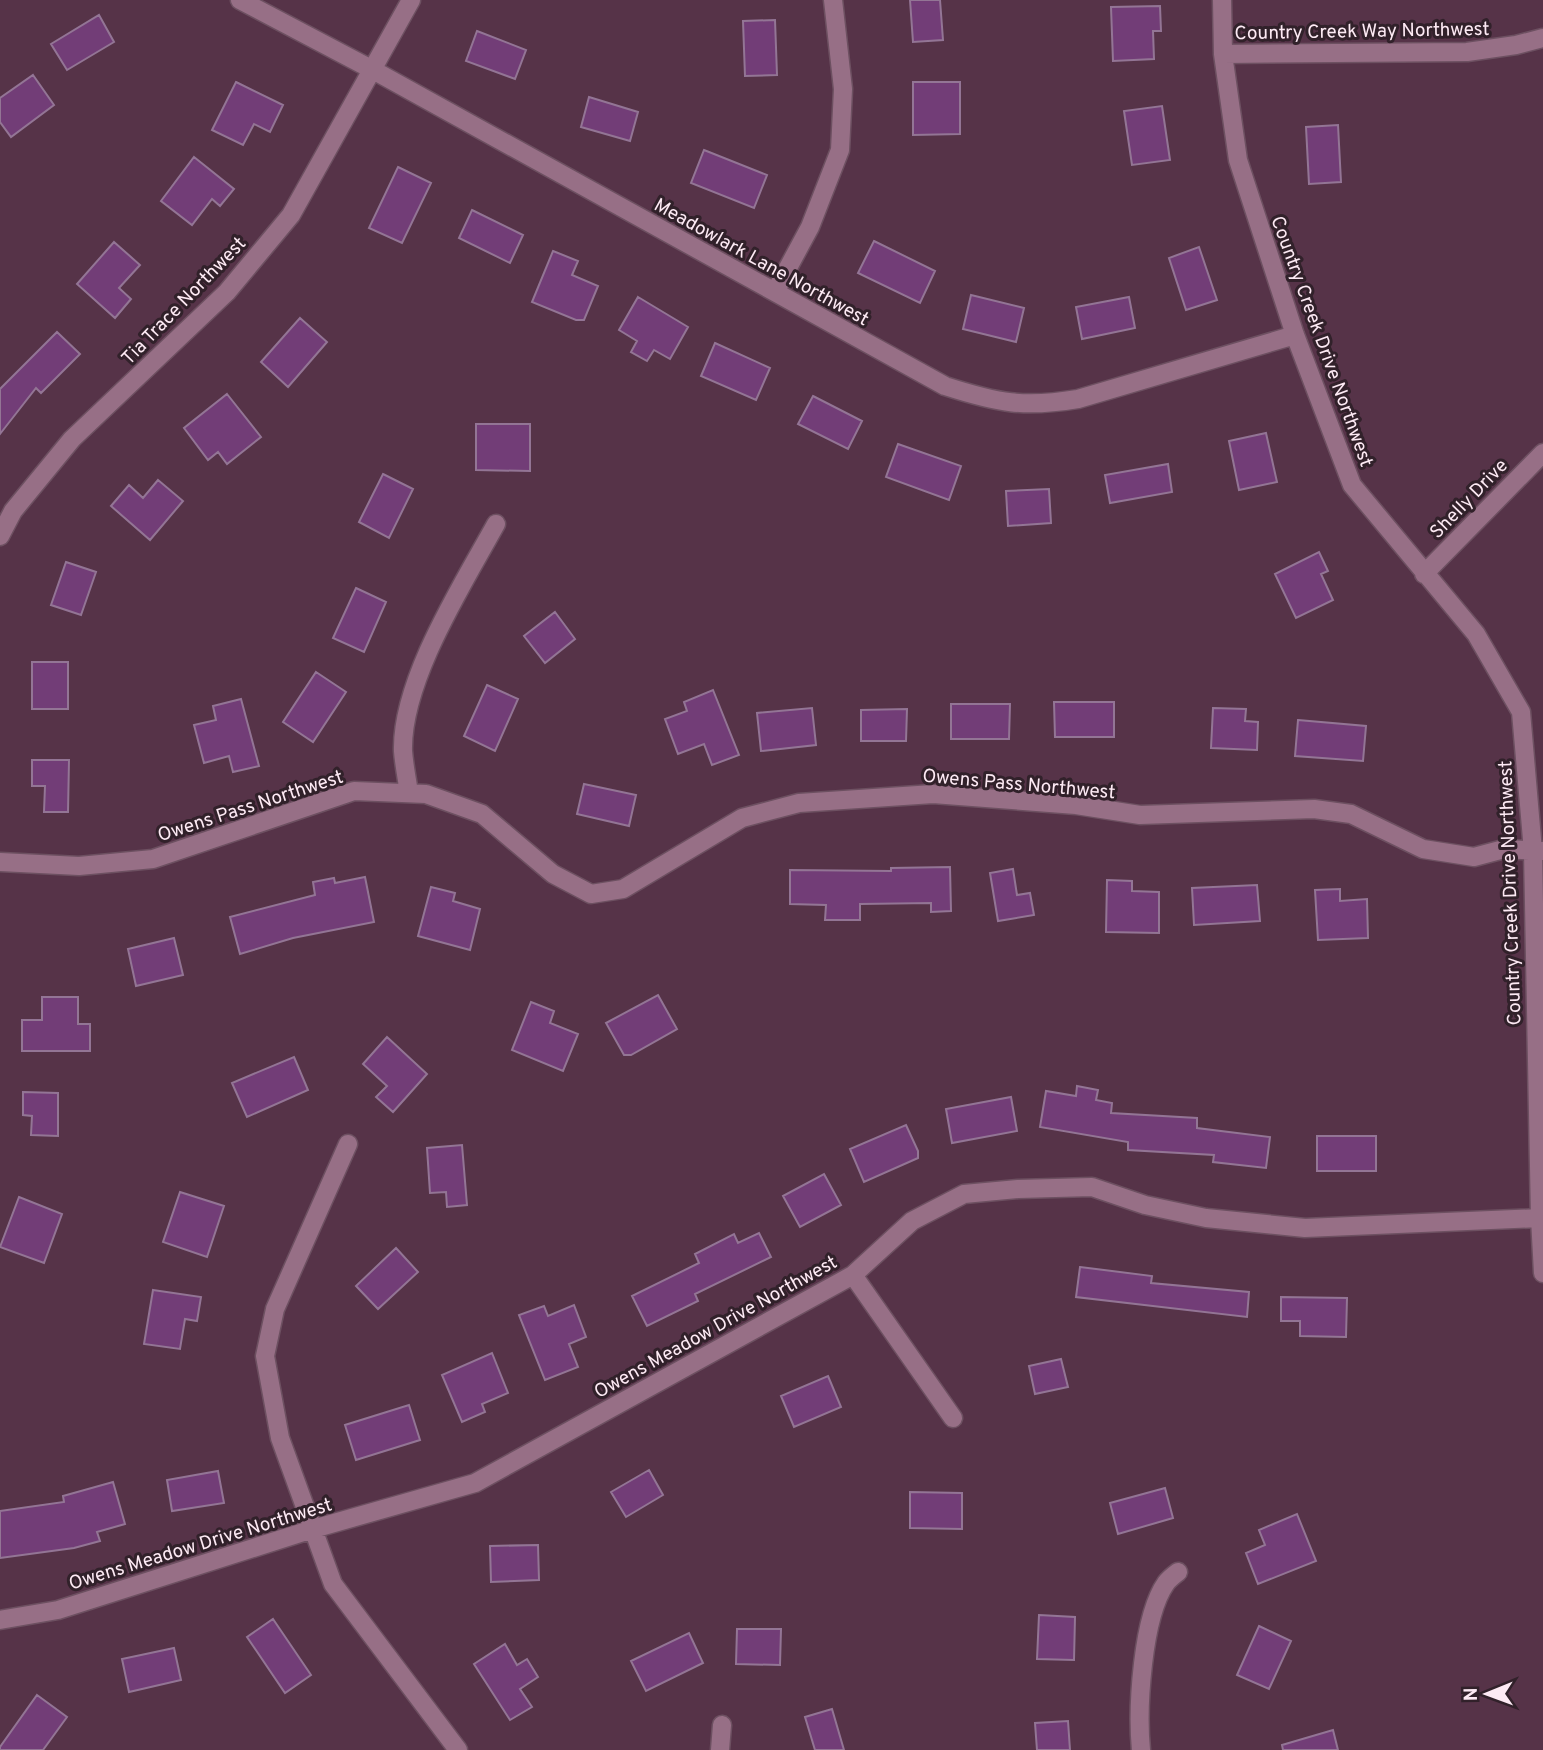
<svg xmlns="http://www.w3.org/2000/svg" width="1543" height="1750" viewBox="0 0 1543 1750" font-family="Overpass,sans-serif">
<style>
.building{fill:#723d77;stroke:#937595;stroke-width:2}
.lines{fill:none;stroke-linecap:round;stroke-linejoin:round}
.minor-casing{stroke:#6d5061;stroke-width:21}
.minor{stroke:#976f86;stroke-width:18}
.labels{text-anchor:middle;stroke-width:6;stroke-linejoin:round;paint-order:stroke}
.street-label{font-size:19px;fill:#fdeaf4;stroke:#31212a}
</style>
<rect width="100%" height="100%" fill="#563348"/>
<path class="building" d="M 910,0 L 940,0 L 943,40 L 913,42 Z
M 1160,6 L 1161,31 L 1153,31 L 1154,59 L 1113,61 L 1111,7 Z
M 99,15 L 114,42 L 67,70 L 51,44 Z
M 775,20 L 777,75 L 745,76 L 743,21 Z
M 477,31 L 526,50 L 515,79 L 466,61 Z
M 33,75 L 54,105 L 11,137 L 0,122 L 0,98 Z
M 236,82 L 283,105 L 270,132 L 254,124 L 243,145 L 212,130 Z
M 913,82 L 960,82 L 960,134 L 913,135 Z
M 589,97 L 638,112 L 630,141 L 581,127 Z
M 1162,106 L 1170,160 L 1132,165 L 1124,111 Z
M 1338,125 L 1341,182 L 1309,184 L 1306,127 Z
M 704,150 L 767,175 L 754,208 L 691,183 Z
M 194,157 L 234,189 L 220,206 L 212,199 L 192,225 L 161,201 Z
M 398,167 L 431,183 L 402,243 L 369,228 Z
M 472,210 L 523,235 L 510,263 L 459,238 Z
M 874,241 L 935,271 L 920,303 L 858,273 Z
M 114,242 L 140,265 L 119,288 L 131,299 L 115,318 L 77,284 Z
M 1199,247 L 1217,300 L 1186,310 L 1169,258 Z
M 553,251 L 578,261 L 572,275 L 598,286 L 584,320 L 576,320 L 532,302 Z
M 971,295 L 1024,308 L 1016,342 L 963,329 Z
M 638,297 L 688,327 L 670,359 L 654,350 L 647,361 L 631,352 L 637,341 L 619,330 Z
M 1129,297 L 1135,328 L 1082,339 L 1076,307 Z
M 300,318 L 327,342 L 288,387 L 261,362 Z
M 57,332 L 80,354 L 41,393 L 36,388 L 0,434 L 0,389 Z
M 715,343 L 770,368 L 756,400 L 701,376 Z
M 227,394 L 261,437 L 227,464 L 218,452 L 208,460 L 184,428 Z
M 813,396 L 862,421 L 848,449 L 798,424 Z
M 476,424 L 530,424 L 530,471 L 476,470 Z
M 1266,433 L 1277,482 L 1239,490 L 1229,441 Z
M 898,444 L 961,466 L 949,500 L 886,477 Z
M 1168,464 L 1172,492 L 1110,503 L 1105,475 Z
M 383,474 L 413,489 L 389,538 L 359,522 Z
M 158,480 L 183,501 L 150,540 L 111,506 L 129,485 L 143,498 Z
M 1049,489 L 1051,523 L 1008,526 L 1006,491 Z
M 1319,552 L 1328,571 L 1321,574 L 1333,600 L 1296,618 L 1275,574 Z
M 66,562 L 96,572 L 81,615 L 51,605 Z
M 356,588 L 386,602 L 364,652 L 333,638 Z
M 555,612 L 575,639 L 545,663 L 524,636 Z
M 32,662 L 68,662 L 68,709 L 32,709 Z
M 316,672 L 346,692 L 313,742 L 283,722 Z
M 487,685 L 518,699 L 495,751 L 464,736 Z
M 713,690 L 739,755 L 712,765 L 704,744 L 678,754 L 665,719 L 687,711 L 684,702 Z
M 241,699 L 259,766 L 233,772 L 229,756 L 204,763 L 194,725 L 216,720 L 213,706 Z
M 1054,702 L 1114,702 L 1114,737 L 1055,737 Z
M 951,704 L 1010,704 L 1009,739 L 951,739 Z
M 812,708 L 816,745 L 761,751 L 757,713 Z
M 1213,708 L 1246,709 L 1245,721 L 1258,722 L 1257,750 L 1211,748 Z
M 907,709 L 906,741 L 861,741 L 861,710 Z
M 1298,720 L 1366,726 L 1363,761 L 1295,756 Z
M 32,760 L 69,760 L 68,812 L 44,812 L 45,786 L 32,786 Z
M 584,784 L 636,795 L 629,826 L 577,814 Z
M 950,867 L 951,911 L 931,912 L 931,903 L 860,904 L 860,920 L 825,920 L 826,905 L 790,904 L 790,870 L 891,871 L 891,868 Z
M 1013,869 L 1017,895 L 1030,893 L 1034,915 L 998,921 L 990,873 Z
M 365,877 L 374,922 L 293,938 L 240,954 L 230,917 L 315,895 L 313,882 L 334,878 L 335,883 Z
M 1107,880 L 1132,881 L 1132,891 L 1159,892 L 1159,933 L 1106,932 Z
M 1257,885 L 1260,921 L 1194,925 L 1192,888 Z
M 431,887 L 455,893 L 453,901 L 480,909 L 470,950 L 418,936 Z
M 1340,889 L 1340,901 L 1367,899 L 1368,938 L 1318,940 L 1315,890 Z
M 174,938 L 183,975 L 136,986 L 128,949 Z
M 658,995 L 677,1029 L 631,1055 L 624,1055 L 606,1023 Z
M 42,997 L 78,997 L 78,1024 L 90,1024 L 90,1051 L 22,1051 L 22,1020 L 42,1020 Z
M 531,1002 L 554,1011 L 550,1023 L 578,1034 L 563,1071 L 512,1050 Z
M 387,1037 L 427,1074 L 393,1112 L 376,1097 L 387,1086 L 363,1064 Z
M 294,1057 L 308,1090 L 247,1117 L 232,1083 Z
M 1077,1086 L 1098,1090 L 1096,1100 L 1112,1103 L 1111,1113 L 1197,1118 L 1197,1128 L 1270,1137 L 1266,1168 L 1213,1162 L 1214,1155 L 1128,1150 L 1128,1142 L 1040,1127 L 1046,1091 L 1076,1096 Z
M 23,1092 L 58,1093 L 58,1136 L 31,1135 L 32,1116 L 23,1115 Z
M 1011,1097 L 1017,1131 L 952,1143 L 946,1109 Z
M 906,1125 L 918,1151 L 918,1158 L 864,1182 L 850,1149 Z
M 1317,1136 L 1376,1136 L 1376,1171 L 1317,1171 Z
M 462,1145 L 467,1205 L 447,1207 L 446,1192 L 430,1193 L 427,1148 Z
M 824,1174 L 841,1205 L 800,1227 L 783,1196 Z
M 180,1192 L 224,1206 L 207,1257 L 163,1242 Z
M 19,1197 L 62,1214 L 44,1263 L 0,1247 Z
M 759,1233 L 771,1257 L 695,1294 L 698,1301 L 647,1326 L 632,1296 L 699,1263 L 695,1254 L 734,1234 L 738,1243 Z
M 396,1248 L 418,1272 L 378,1309 L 356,1286 Z
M 1080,1267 L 1152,1276 L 1151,1283 L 1249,1292 L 1247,1317 L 1076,1297 Z
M 153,1290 L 201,1297 L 197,1321 L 185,1319 L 180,1349 L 144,1344 Z
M 1281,1297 L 1347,1298 L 1346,1337 L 1300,1336 L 1300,1321 L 1281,1321 Z
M 574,1305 L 586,1337 L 569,1344 L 578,1367 L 545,1380 L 519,1315 L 544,1306 L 548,1316 Z
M 492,1353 L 508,1393 L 482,1404 L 485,1412 L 462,1422 L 442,1375 Z
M 1061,1359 L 1068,1387 L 1035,1394 L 1029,1366 Z
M 828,1376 L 841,1407 L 794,1427 L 781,1396 Z
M 409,1405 L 420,1440 L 356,1460 L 345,1425 Z
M 649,1470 L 663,1495 L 626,1517 L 611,1492 Z
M 218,1471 L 224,1503 L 172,1511 L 167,1480 Z
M 113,1482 L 125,1524 L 97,1532 L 100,1541 L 74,1548 L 0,1558 L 0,1511 L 64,1502 L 63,1496 Z
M 1165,1488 L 1173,1518 L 1118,1534 L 1110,1503 Z
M 910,1492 L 962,1493 L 962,1529 L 910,1528 Z
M 1297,1514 L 1316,1561 L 1258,1584 L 1246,1553 L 1265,1545 L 1259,1530 Z
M 538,1545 L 539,1580 L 491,1582 L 490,1546 Z
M 1039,1615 L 1075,1617 L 1074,1660 L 1037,1659 Z
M 273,1619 L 311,1675 L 285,1693 L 247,1637 Z
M 1259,1626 L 1291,1641 L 1269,1689 L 1237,1675 Z
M 737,1629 L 781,1629 L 780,1665 L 736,1664 Z
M 689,1633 L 703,1663 L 646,1691 L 631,1661 Z
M 505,1644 L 517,1665 L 527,1659 L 538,1677 L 520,1689 L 532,1707 L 510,1720 L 474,1664 Z
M 174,1648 L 181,1680 L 129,1692 L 122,1659 Z
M 37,1695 L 67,1717 L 43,1750 L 0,1750 L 0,1747 Z
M 832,1709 L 844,1750 L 815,1750 L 805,1717 Z
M 1068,1721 L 1070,1750 L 1037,1750 L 1035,1723 Z
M 1333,1730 L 1338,1750 L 1283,1750 L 1282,1745 Z"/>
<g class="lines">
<g class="minor-casing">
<path id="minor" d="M 240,0 L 373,70 L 945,386 C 998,403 1023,408 1078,399 L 1295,335
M 1222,0 L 1223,54 L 1238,160 L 1295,335 L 1352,485 L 1476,634 L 1521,712 L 1533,851 L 1540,1218 L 1543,1273
M 1223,54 L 1467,52 L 1516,45 L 1543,38
M 775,292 L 810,227 L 840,150 L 843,89 L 833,0
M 0,536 L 13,511 L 72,439 L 227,292 L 291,215 L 411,0
M 1424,574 L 1543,453
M 409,793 C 407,779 404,765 403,751 C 401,681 463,584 496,524
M 0,862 L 79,866 L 153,859 L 354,791 L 426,794 L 482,814 L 553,874 L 591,894 L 623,889 L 742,818 L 799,803 L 933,794 L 1076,805 L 1140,815 L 1314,809 L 1351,814 L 1423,849 L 1474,857 L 1504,849 L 1543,851
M 348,1144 L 275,1309 L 265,1356 L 280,1438 L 333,1584 L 458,1750
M 853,1275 L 953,1418
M 0,1620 L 58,1610 L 313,1529 L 475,1483 L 853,1275 L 912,1221 L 964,1194 L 1018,1189 L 1092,1187 L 1145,1205 L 1206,1218 L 1305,1228 L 1540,1218
M 720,1750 L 722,1725
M 1141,1750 C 1137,1709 1142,1617 1166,1583 C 1169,1579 1174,1575 1178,1572"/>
</g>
<use href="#minor" class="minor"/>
</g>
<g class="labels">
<g class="street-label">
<text transform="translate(1362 30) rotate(-1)" y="7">Country Creek Way Northwest</text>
<text transform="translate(762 261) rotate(29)" y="7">Meadowlark Lane Northwest</text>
<text transform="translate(183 300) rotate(-46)" y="7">Tia Trace Northwest</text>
<text transform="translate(1323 341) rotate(70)" y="7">Country Creek Drive Northwest</text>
<text transform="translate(1468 498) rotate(-46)" y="7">Shelly Drive</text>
<text transform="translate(1019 783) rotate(5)" y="7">Owens Pass Northwest</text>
<text transform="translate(250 805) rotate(-18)" y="7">Owens Pass Northwest</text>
<text transform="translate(1509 893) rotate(-92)" y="7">Country Creek Drive Northwest</text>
<text transform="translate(715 1326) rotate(-29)" y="7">Owens Meadow Drive Northwest</text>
<text transform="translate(200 1543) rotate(-17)" y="7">Owens Meadow Drive Northwest</text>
</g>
</g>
<g transform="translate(1487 1694) rotate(269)" stroke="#31212a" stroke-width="5" paint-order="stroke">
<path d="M0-5L12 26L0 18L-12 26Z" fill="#fdeaf4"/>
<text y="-10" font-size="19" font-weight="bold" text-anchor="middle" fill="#fdeaf4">N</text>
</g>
</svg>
